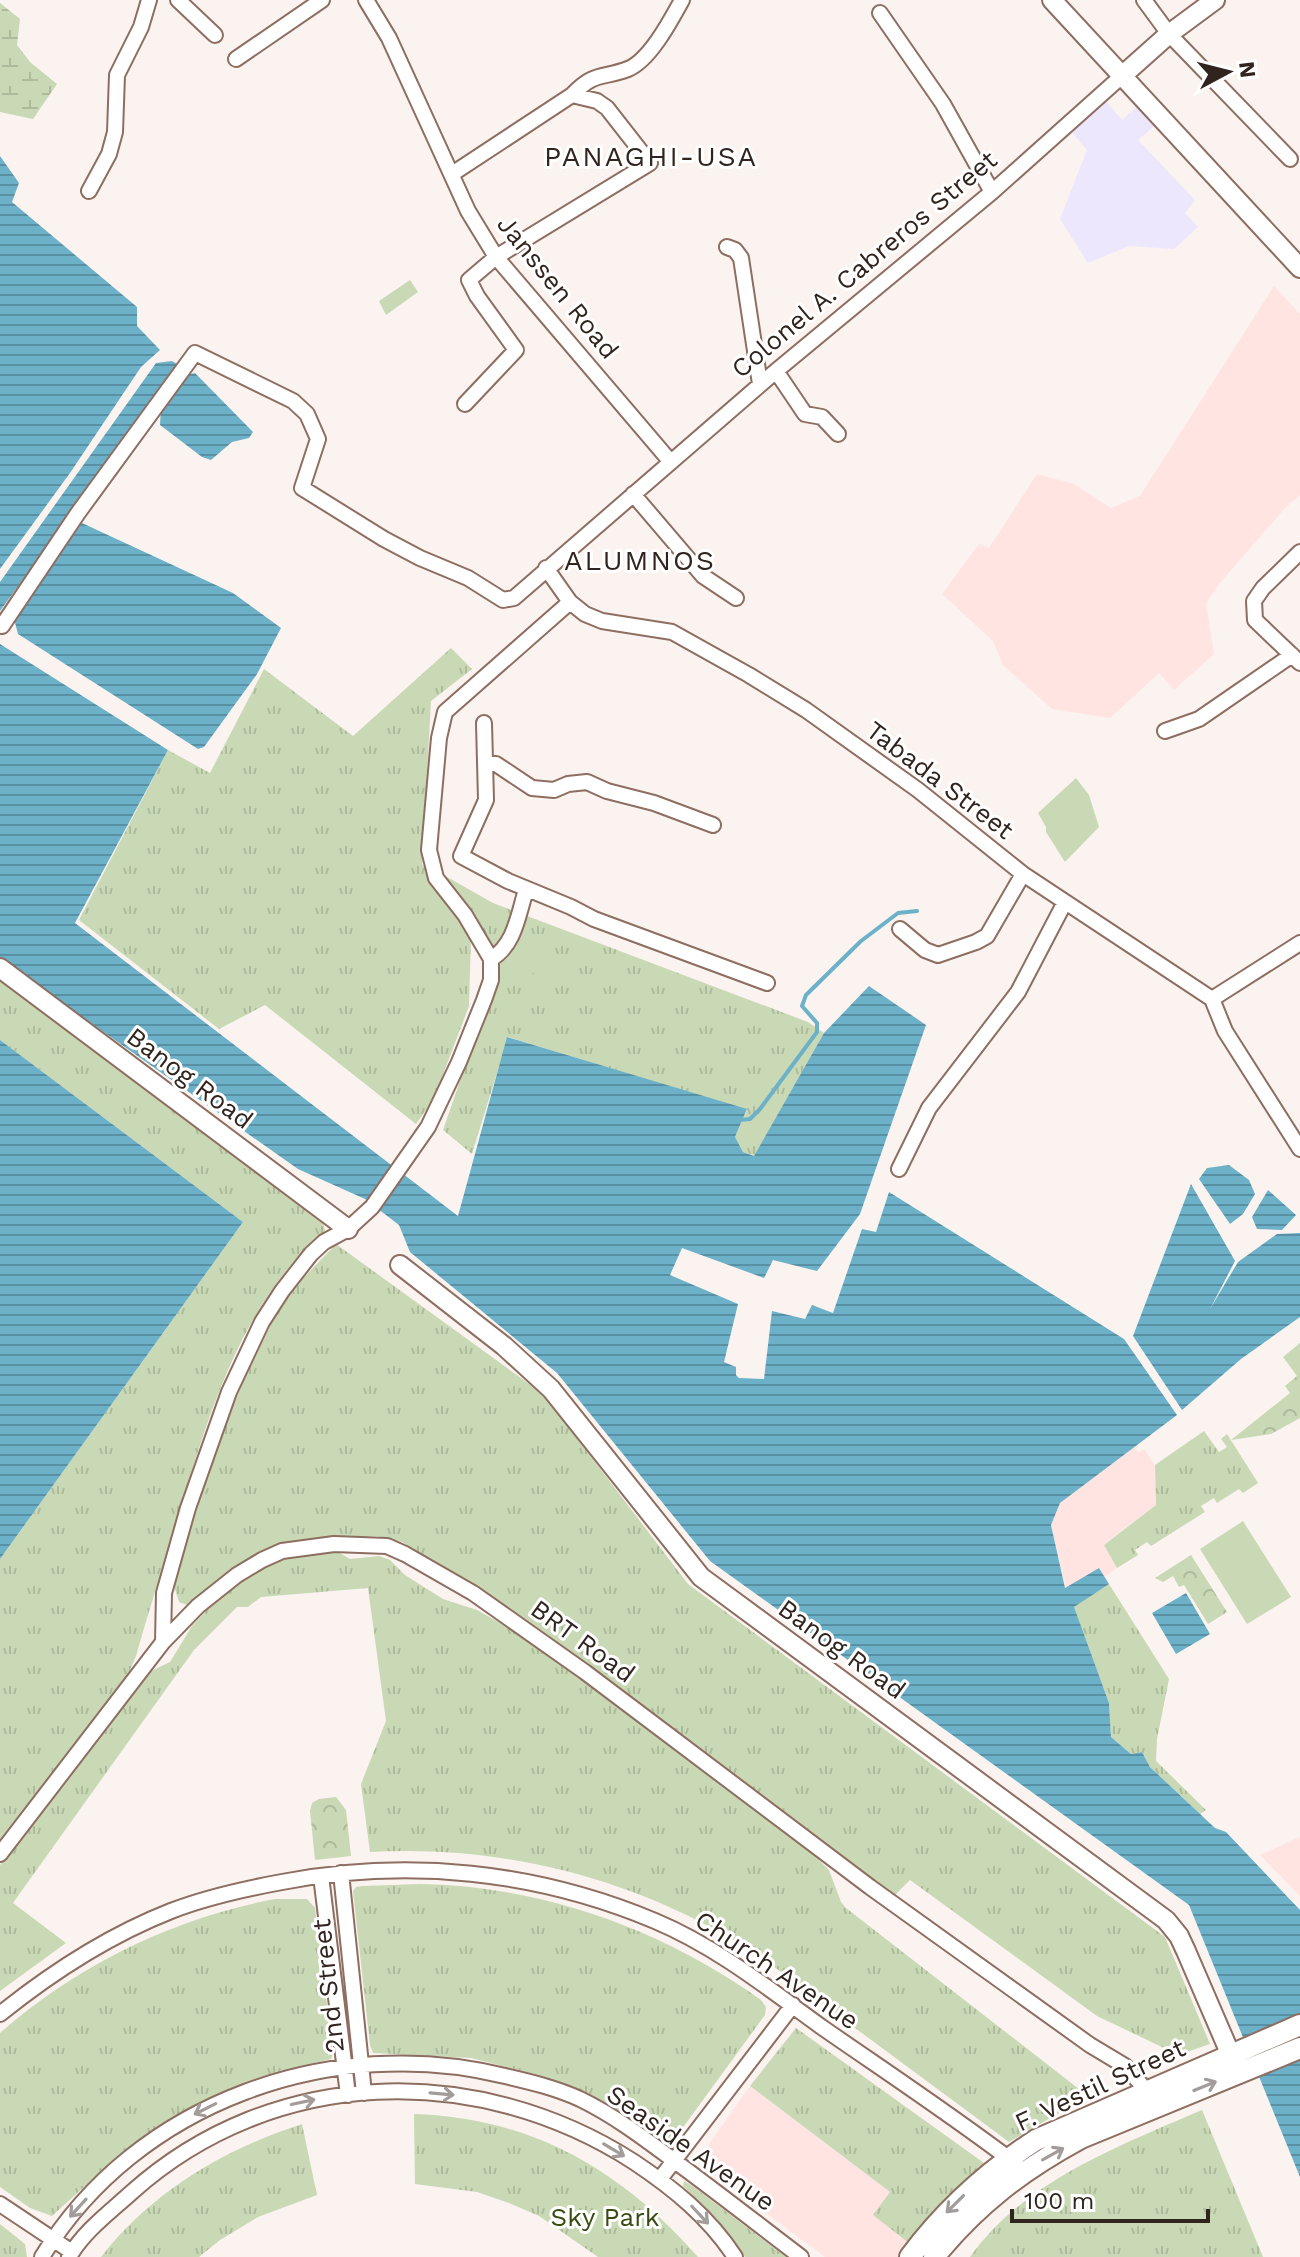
<svg xmlns="http://www.w3.org/2000/svg" width="1300" height="2257" viewBox="0 0 1300 2257" font-family="'Work Sans',sans-serif">
<style>
.industrial{fill:#ffe4e2}
.medical{fill:#ede7fd}
.grass{fill:url(#grass-tufts)}
.forest{fill:url(#forest-crowns)}
.wetland{fill:url(#wetland-marsh)}
.garden{fill:#c9d9b5}
.water{fill:url(#water-rules)}
.lines{fill:none;stroke-linecap:round;stroke-linejoin:round}
.stream{stroke:#6db1c9;stroke-width:4}
.minor-casing{stroke:#8d6e61;stroke-width:18}
.tertiary-casing{stroke:#8d6e61;stroke-width:22}
.secondary-casing{stroke:#8d6e61;stroke-width:24}
.minor{stroke:#fff;stroke-width:14}
.tertiary{stroke:#fff;stroke-width:18}
.secondary{stroke:#fff;stroke-width:20}
.oneway{stroke:#a29c9a}
.labels{text-anchor:middle;stroke-width:6;stroke-linejoin:round;paint-order:stroke}
.street-label{font-size:26px;fill:#31241f;stroke:#fff}
.park-label{font-size:26px;fill:#384c12;stroke:#fff}
.neighbourhood-label{font-size:28px;letter-spacing:2px;fill:#31241f;stroke:#fff}
</style>
<defs>
<pattern id="grass-tufts" width="24" height="20" patternUnits="userSpaceOnUse" patternTransform="scale(2)"><rect width="24" height="20" fill="#c9d9b5"/><path d="M3 7l-1-3M5 7V3M7 7l1-3M15 17l-1-3M17 17v-4M19 17l1-3" fill="none" stroke="#adba9b"/></pattern>
<pattern id="forest-crowns" width="20" height="18" patternUnits="userSpaceOnUse" patternTransform="scale(2)"><rect width="20" height="18" fill="#c9d9b5"/><path d="M2 6a3 3 0 1 1 6 0M12 15a3 3 0 1 1 6 0" fill="none" stroke="#adba9b"/></pattern>
<pattern id="wetland-marsh" width="20" height="14" patternUnits="userSpaceOnUse" patternTransform="scale(2)"><rect width="20" height="14" fill="#c9d9b5"/><path d="M1 5h8M5 5V1M11 12h8M15 12V8" fill="none" stroke="#adba9b"/></pattern>
<pattern id="water-rules" width="6" height="5" patternUnits="userSpaceOnUse" patternTransform="scale(2)"><rect width="6" height="5" fill="#6db1c9"/><path d="M0 2.5h6" fill="none" stroke="#5a90a3"/></pattern>
</defs>
<rect width="100%" height="100%" fill="#faf3f0"/>
<path class="industrial" d="M 1274,286 L 1300,314 L 1300,495 L 1285,508 L 1220,583 L 1206,603 L 1214,654 L 1174,690 L 1159,673 L 1110,718 L 1052,709 L 1003,665 L 993,641 L 942,594 L 979,544 L 989,548 L 1037,474 L 1074,484 L 1111,508 L 1140,496 Z
M 1134,1447 L 1138,1453 L 1144,1449 L 1155,1465 L 1156,1505 L 1104,1544 L 1117,1568 L 1105,1577 L 1099,1568 L 1066,1588 L 1051,1525 L 1060,1503 Z
M 1300,1837 L 1300,1896 L 1260,1855 Z
M 750,2086 L 890,2192 L 910,2244 L 900,2257 L 825,2257 L 701,2165 L 702,2154 Z"/>
<path class="medical" d="M 1105,100 L 1122,120 L 1138,106 L 1154,126 L 1138,140 L 1195,200 L 1185,213 L 1198,227 L 1174,249 L 1129,246 L 1088,263 L 1060,219 L 1087,150 L 1070,130 Z"/>
<path class="grass" d="M 451,648 L 472,669 L 431,701 L 422,864 L 471,936 L 469,1006 L 433,1101 L 416,1124 L 265,1005 L 219,1029 L 79,920 L 168,750 L 210,773 L 264,669 L 353,736 Z
M 440,873 L 493,903 L 808,1022 L 824,1033 L 755,1156 L 743,1152 L 735,1137 L 747,1110 L 508,1037 L 472,1154 L 443,1130 L 500,965 L 468,909 Z
M 0,981 L 323,1221 L 325,1231 C 239,1303 206,1423 175,1527 C 162,1570 148,1613 136,1656 L 127,1677 L 0,1842 L 0,1559 L 243,1222 L 0,1040 Z
M 336,1244 L 543,1394 L 688,1584 L 1165,1937 L 1210,2044 L 1175,2056 L 1164,2048 L 1097,2016 L 910,1880 L 892,1898 L 619,1687 L 525,1619 L 402,1542 L 377,1536 L 307,1541 L 275,1545 L 235,1566 L 187,1605 L 179,1602 L 173,1583 L 189,1527 L 225,1425 L 246,1375 L 284,1298 Z
M 1204,1431 L 1219,1452 L 1227,1447 L 1221,1439 L 1227,1434 L 1258,1483 L 1243,1493 L 1239,1489 L 1217,1503 L 1214,1498 L 1201,1506 L 1205,1512 L 1151,1546 L 1147,1542 L 1135,1550 L 1138,1555 L 1117,1568 L 1104,1545 L 1156,1505 L 1155,1465 Z
M 319,1553 L 340,1553 L 350,1559 L 379,1556 L 390,1560 L 405,1575 L 443,1599 L 477,1610 L 525,1637 L 810,1851 L 829,1870 L 841,1902 L 846,1908 L 1088,2096 L 1009,2142 C 954,2101 898,2060 843,2019 C 805,1990 767,1959 725,1935 C 616,1874 494,1845 370,1852 L 361,1784 L 386,1721 L 368,1588 L 261,1597 L 248,1607 L 237,1607 L 194,1650 L 13,1903 L 66,1943 L 0,1991 L 0,1865 L 51,1794 L 147,1673 L 170,1662 L 192,1626 L 215,1601 L 245,1578 L 277,1559 Z
M 1109,1584 L 1169,1679 L 1157,1739 L 1156,1761 L 1206,1810 L 1200,1814 L 1150,1767 L 1142,1752 L 1131,1754 L 1111,1737 L 1109,1703 L 1073,1606 Z
M 420,1884 C 542,1886 662,1929 761,2000 L 766,2007 L 765,2015 L 676,2137 L 669,2139 L 609,2105 L 552,2079 L 471,2058 L 373,2053 L 370,2045 L 353,1891 L 356,1887 L 363,1886 Z
M 275,1899 L 307,1899 L 315,1908 L 333,2053 L 331,2059 L 276,2072 L 196,2104 L 120,2154 L 52,2216 L 30,2208 L 0,2187 L 0,2033 C 77,1965 174,1918 275,1899 Z
M 796,2028 L 984,2163 L 930,2215 L 910,2244 L 873,2215 L 890,2192 L 750,2086 Z
M 1202,2110 L 1263,2257 L 970,2257 C 1024,2181 1119,2146 1202,2110 Z
M 414,2114 C 533,2118 621,2170 698,2257 L 598,2257 L 539,2216 L 509,2203 L 477,2192 L 415,2184 Z
M 302,2124 L 317,2195 L 258,2217 L 220,2240 L 199,2257 L 101,2257 C 153,2191 223,2150 302,2124 Z
M 684,2181 L 691,2185 L 786,2257 L 745,2257 L 716,2218 L 683,2186 Z
M 0,2224 L 25,2244 L 27,2257 L 0,2257 Z"/>
<path class="forest" d="M 1300,1343 L 1300,1418 L 1271,1434 L 1231,1440 L 1290,1393 L 1285,1386 L 1297,1376 L 1283,1357 Z
M 1191,1555 L 1227,1612 L 1208,1624 L 1184,1585 L 1179,1587 L 1173,1576 L 1163,1582 L 1155,1578 Z
M 336,1797 L 346,1810 L 351,1856 L 315,1860 L 310,1811 L 312,1803 L 319,1799 Z"/>
<path class="wetland" d="M 0,3 L 20,19 L 17,45 L 30,62 L 57,84 L 33,119 L 0,112 Z"/>
<path class="garden" d="M 410,280 L 418,292 L 386,315 L 379,301 Z
M 1076,778 L 1089,795 L 1099,827 L 1065,862 L 1046,832 L 1046,827 L 1038,813 Z
M 518,933 L 559,955 L 546,980 L 505,958 Z
M 1243,1521 L 1291,1597 L 1247,1624 L 1200,1549 Z"/>
<path class="water" d="M 0,156 L 19,183 L 12,202 L 137,307 L 137,326 L 160,350 L 141,367 L 70,473 L 0,569 Z
M 172,361 L 179,365 L 0,611 L 0,582 L 156,363 Z
M 195,373 L 253,432 L 249,438 L 232,442 L 211,460 L 202,457 L 160,425 L 161,406 L 186,375 Z
M 82,523 L 233,593 L 281,628 L 257,674 L 204,747 L 198,749 L 18,634 L 14,619 Z
M 0,644 L 168,750 L 75,923 L 458,1216 L 507,1037 L 747,1109 L 735,1137 L 743,1152 L 754,1156 L 824,1033 L 869,986 L 926,1025 L 860,1214 L 817,1271 L 773,1260 L 764,1278 L 682,1248 L 670,1275 L 738,1304 L 724,1362 L 736,1367 L 736,1375 L 739,1378 L 764,1379 L 772,1311 L 805,1319 L 812,1305 L 833,1313 L 862,1229 L 876,1232 L 889,1192 L 1124,1339 L 1177,1415 L 1060,1503 L 1051,1525 L 1065,1588 L 1099,1568 L 1109,1584 L 1074,1607 L 1109,1703 L 1111,1737 L 1131,1754 L 1142,1752 L 1150,1767 L 1215,1828 L 1226,1832 L 1300,1910 L 1300,2177 L 1189,1905 L 710,1561 L 557,1373 L 410,1252 L 399,1225 L 365,1199 L 298,1169 L 0,959 Z
M 0,1040 L 243,1222 L 0,1559 Z
M 1229,1165 L 1249,1180 L 1255,1194 L 1243,1214 L 1230,1224 L 1199,1179 L 1207,1168 Z
M 1191,1184 L 1235,1261 L 1210,1309 L 1238,1262 L 1277,1234 L 1300,1233 L 1300,1317 L 1241,1359 L 1182,1410 L 1133,1336 Z
M 1268,1190 L 1296,1215 L 1282,1230 L 1257,1229 L 1252,1217 Z
M 1186,1593 L 1210,1634 L 1176,1654 L 1152,1613 Z"/>
<g class="lines">
<path class="stream" d="M 740,1120 L 750,1119 L 760,1109 L 817,1032 L 817,1023 L 802,1006 L 806,995 L 861,941 L 898,913 L 917,911"/>
<g class="minor-casing">
<path id="minor" d="M 178,0 L 215,35
M 366,0 L 389,38 L 468,211 L 496,257 L 670,461
M 1144,0 L 1169,34 L 1290,159
M 880,13 L 943,104 L 992,192
M 236,59 L 322,0
M 452,174 L 572,95 C 595,71 602,79 628,69 C 650,60 671,20 682,0
M 89,191 L 109,154 L 115,132 L 117,75 L 141,27 L 149,0
M 727,247 L 735,250 L 741,258 L 760,384
M 776,371 L 805,414 L 822,417 L 838,434
M 465,404 L 516,350 L 477,296 L 469,280 L 496,257 L 650,163 L 607,108 L 597,101 L 572,95
M 633,494 L 703,576 L 736,598
M 1300,552 L 1263,588 L 1254,601 L 1255,620 L 1300,663
M 546,568 L 570,602 L 585,614 L 602,621 L 672,632 L 749,675 L 806,710 L 918,790 L 1023,874 L 1212,999
M 2,626 L 78,513 L 195,353 L 293,401 L 307,414 L 318,439 L 302,488 L 384,539 L 420,558 L 468,578 L 503,600 L 514,598 L 776,371 L 992,192 L 1123,75
M 484,723 L 486,800 L 461,856 L 508,881 L 571,907 L 594,919 L 767,983
M 1165,731 L 1199,719 L 1292,655
M 485,764 L 496,764 L 532,788 L 554,790 L 568,784 L 587,782 L 607,791 L 654,803 L 713,825
M 900,929 L 925,950 L 938,955 L 976,942 L 987,936 L 1023,874
M 491,959 C 515,945 518,915 526,890
M 1212,999 L 1225,1031 L 1300,1149
M 1212,999 L 1300,943
M 899,1169 L 929,1108 L 1018,992 L 1065,902
M 163,1642 L 164,1593 L 188,1508 L 229,1392 L 262,1322 L 282,1291 L 311,1254 L 324,1242 L 348,1229 L 372,1207 L 428,1127 L 459,1062 L 484,1000 L 491,980 L 491,959 L 465,915 L 436,878 L 429,850 L 439,738 L 445,712 L 570,602
M 0,1854 L 163,1642 L 198,1606 L 237,1575 L 262,1560 L 282,1551 L 334,1544 L 387,1546 L 405,1554 L 473,1593 L 585,1672 L 870,1887 L 1090,2045 L 1125,2066 L 1153,2098
M 341,1873 L 364,2093
M 321,1876 L 348,2095
M 0,2014 C 51,1973 110,1935 171,1911 C 207,1897 244,1889 282,1882 C 408,1858 536,1871 655,1921 C 717,1947 769,1989 823,2028 C 888,2073 953,2116 1016,2164
M 660,2179 L 793,2005
M 0,2204 L 72,2252
M 42,2257 C 136,2102 333,2033 505,2076 C 531,2082 556,2088 580,2099 C 615,2116 645,2139 676,2162 C 718,2193 759,2225 801,2257
M 69,2257 C 84,2231 110,2212 132,2192 C 273,2066 477,2061 634,2162 C 673,2188 709,2217 735,2257"/>
</g>
<g class="tertiary-casing">
<path id="tertiary" d="M 1052,0 L 1300,268
M 1123,75 L 1169,34 L 1215,0
M 0,968 L 348,1229
M 400,1265 L 504,1346 L 551,1389 L 701,1577 L 1166,1920 L 1179,1936 L 1186,1951 L 1236,2067"/>
</g>
<g class="secondary-casing">
<path id="secondary" d="M 910,2257 C 945,2210 987,2172 1036,2140 L 1300,2025
M 934,2257 C 977,2204 1022,2170 1081,2138 L 1300,2048"/>
</g>
<use href="#minor" class="minor"/>
<use href="#tertiary" class="tertiary"/>
<use href="#secondary" class="secondary"/>
</g>
<defs><path id="oneway-shaft" d="M-6 0H5M1.5-3L5.5 0L1.5 3" fill="none" stroke-width="1.6" stroke-linecap="round" stroke-linejoin="round" transform="scale(2)"/></defs>
<g class="oneway">
<use href="#oneway-shaft" transform="translate(1205 2086) rotate(-22)"/>
<use href="#oneway-shaft" transform="translate(442 2094) rotate(5)"/>
<use href="#oneway-shaft" transform="translate(303 2102) rotate(-12)"/>
<use href="#oneway-shaft" transform="translate(205 2109) rotate(153)"/>
<use href="#oneway-shaft" transform="translate(614 2150) rotate(31)"/>
<use href="#oneway-shaft" transform="translate(1053 2154) rotate(-29)"/>
<use href="#oneway-shaft" transform="translate(955 2204) rotate(135)"/>
<use href="#oneway-shaft" transform="translate(78 2208) rotate(132)"/>
<use href="#oneway-shaft" transform="translate(700 2215) rotate(47)"/>
</g>
<g class="labels">
<g class="street-label">
<text transform="translate(864 264) rotate(-40)" y="9">Colonel A. Cabreros Street</text>
<text transform="translate(558 287) rotate(51)" y="9">Janssen Road</text>
<text transform="translate(940 780) rotate(37)" y="9">Tabada Street</text>
<text transform="translate(190 1078) rotate(37)" y="9">Banog Road</text>
<text transform="translate(583 1641) rotate(36)" y="9">BRT Road</text>
<text transform="translate(842 1649) rotate(36)" y="9">Banog Road</text>
<text transform="translate(777 1970) rotate(34)" y="9">Church Avenue</text>
<text transform="translate(328 1986) rotate(-96)" y="9">2nd Street</text>
<text transform="translate(1100 2085) rotate(-25)" y="9">F. Vestil Street</text>
<text transform="translate(691 2148) rotate(35)" y="9">Seaside Avenue</text>
</g>
<g class="park-label">
<text x="605" y="2226">Sky Park</text>
</g>
<g class="neighbourhood-label">
<text x="651" y="166">PANAGHI-USA</text>
<text x="640" y="570">ALUMNOS</text>
</g>
</g>
<g transform="translate(1228 72) rotate(83)" stroke="#ffffff" stroke-width="6" paint-order="stroke">
<path d="M0-6L14 30L0 20L-14 30Z" fill="#31241f"/>
<text y="-12" font-size="22" font-weight="bold" text-anchor="middle" fill="#31241f">N</text>
</g>
<path d="M1012 2209v12h196v-12" fill="none" stroke="#31241f" stroke-width="4"/>
<text x="1024" y="2209" font-size="24" fill="#31241f" stroke="#ffffff" stroke-width="6" paint-order="stroke">100 m</text>
</svg>
